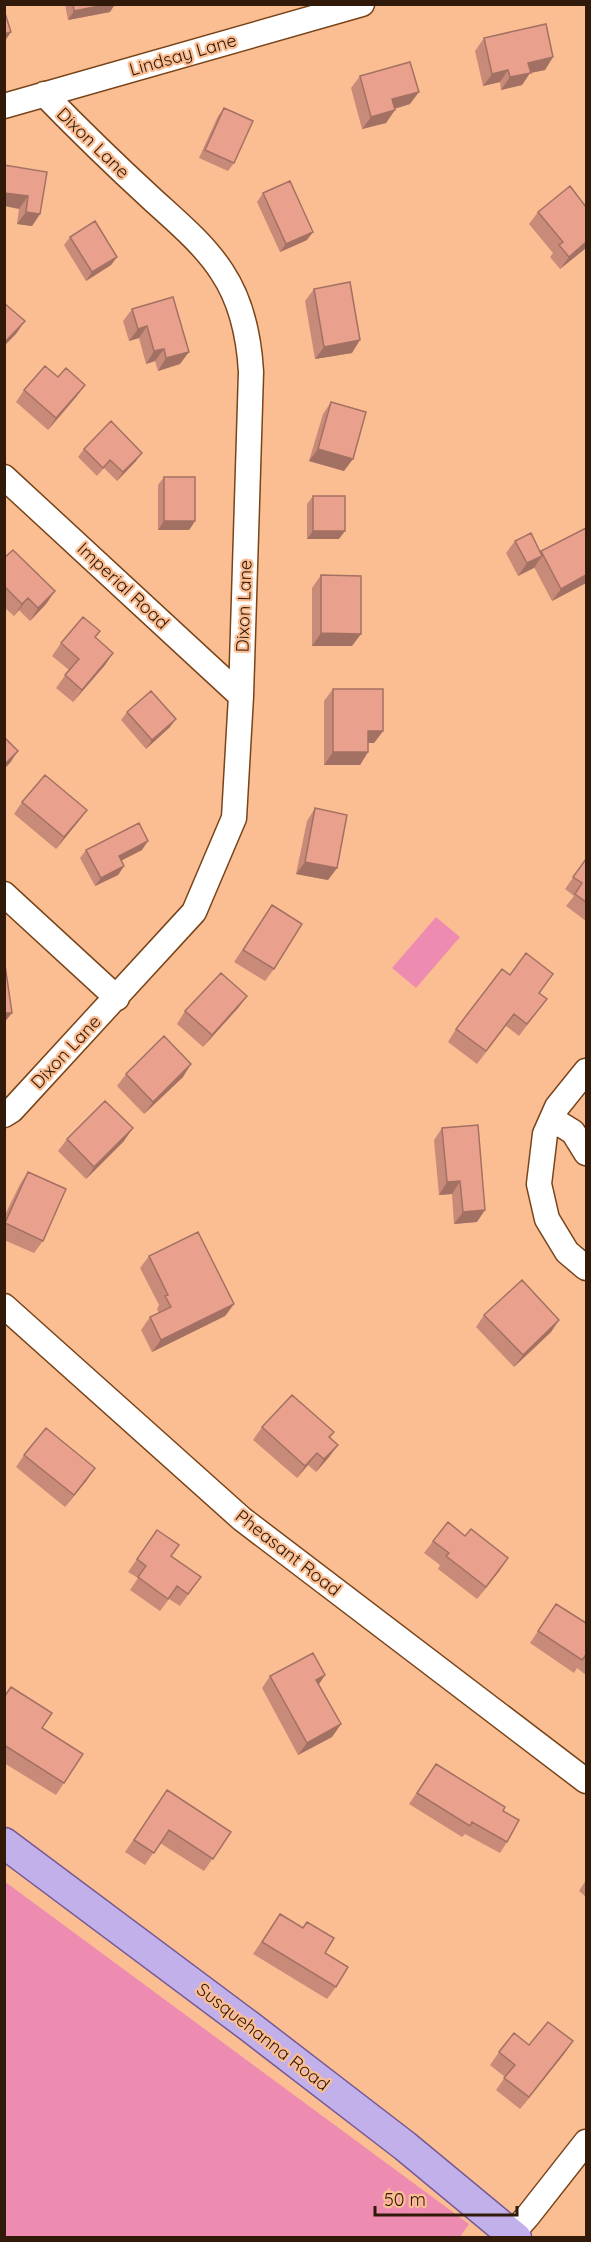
<svg xmlns="http://www.w3.org/2000/svg" width="591" height="2242" viewBox="0 0 591 2242" font-family="Quicksand,sans-serif">
<style>
.green{fill:#ee8bb1}
.lines{fill:none;stroke-linecap:round;stroke-linejoin:round}
.minor-casing{stroke:#78441a;stroke-width:27}
.major-casing{stroke:#755993;stroke-width:33}
.minor{stroke:#fff;stroke-width:24}
.major{stroke:#c2b0eb;stroke-width:30}
.wall{fill:#c88a79}
.shaded-wall{fill:#a37163}
.building{fill:#e9a18d;stroke:#a37163;stroke-width:1.5}
.labels{text-anchor:middle;stroke-width:4.5;stroke-linejoin:round;paint-order:stroke}
.street-label{font-size:18px;fill:#311a09;stroke:#fbbe93}
</style>
<rect width="100%" height="100%" fill="#fbbe93"/>
<path class="green" d="M 436,917 L 460,937 L 416,988 L 392,968 Z
M 4,1881 L 469,2224 L 460,2237 L 5,2237 Z"/>
<g class="lines">
<g class="minor-casing">
<path id="minor" d="M 4,106 L 362,4
M 4,477 L 241,696
M 4,894 L 117,998
M 586,1071 L 557,1107 L 545,1134 L 539,1184 L 547,1219 L 567,1252 L 586,1268
M 4,1115 L 12,1110 L 194,912 L 234,818 L 241,696 L 251,372 C 249,336 242,302 222,272 C 204,244 176,221 152,199 C 115,165 79,130 44,94
M 552,1119 L 573,1132 L 586,1153
M 4,1306 L 242,1519 L 586,1781
M 508,2238 L 527,2217 L 586,2142"/>
</g>
<g class="major-casing">
<path id="major" d="M 4,1843 L 249,2026 L 405,2146 L 516,2238"/>
</g>
<use href="#minor" class="minor"/>
<use href="#major" class="major"/>
</g>
<path class="wall" d="M 65,4 L 115,4 L 110,12 L 68,20 Z
M 484,38 L 553,57 L 545,70 L 530,73 L 522,85 L 501,90 L 500,82 L 483,86 L 475,51 Z
M 360,76 L 410,104 L 395,109 L 386,123 L 362,129 L 351,88 Z
M 224,108 L 234,163 L 228,171 L 199,158 L 218,116 Z
M 4,165 L 40,214 L 32,226 L 17,224 L 19,209 Z
M 263,193 L 307,240 L 280,252 L 257,202 Z
M 586,207 L 586,248 L 560,269 L 550,257 L 553,253 L 529,224 L 538,212 Z
M 70,237 L 117,257 L 111,265 L 86,281 L 64,245 Z
M 314,289 L 352,353 L 315,359 L 305,301 Z
M 132,309 L 180,364 L 158,371 L 155,361 L 146,364 L 139,338 L 129,341 L 123,321 Z
M 58,377 L 85,385 L 76,397 L 48,430 L 16,402 L 24,390 Z
M 331,402 L 344,471 L 309,461 L 323,414 Z
M 84,449 L 136,461 L 117,481 L 104,468 L 97,476 L 78,457 Z
M 164,477 L 195,521 L 189,530 L 158,530 L 158,485 Z
M 313,496 L 339,539 L 307,539 L 307,504 Z
M 586,528 L 586,583 L 552,601 L 534,567 L 518,576 L 506,553 L 515,541 L 541,552 Z
M 4,558 L 55,591 L 46,604 L 30,621 L 19,610 L 14,616 L 4,607 Z
M 321,575 L 352,646 L 312,646 L 312,588 Z
M 95,638 L 113,653 L 105,665 L 73,702 L 56,688 L 69,670 L 52,656 L 61,643 Z
M 333,689 L 383,731 L 374,743 L 368,743 L 368,752 L 360,765 L 324,765 L 324,701 Z
M 127,712 L 170,727 L 146,749 L 121,720 Z
M 22,802 L 87,810 L 78,822 L 56,849 L 14,814 Z
M 315,808 L 337,868 L 328,880 L 296,874 L 307,821 Z
M 86,850 L 142,850 L 121,860 L 124,866 L 118,875 L 95,886 L 80,858 Z
M 586,859 L 586,921 L 566,906 L 574,896 L 565,889 Z
M 272,905 L 274,969 L 265,981 L 234,962 Z
M 510,975 L 547,999 L 519,1036 L 506,1026 L 477,1064 L 448,1042 L 456,1029 Z
M 247,996 L 238,1008 L 203,1047 L 177,1024 L 185,1011 Z
M 126,1074 L 183,1077 L 144,1114 L 117,1086 Z
M 442,1128 L 477,1222 L 454,1224 L 452,1194 L 439,1195 L 434,1140 Z
M 67,1139 L 124,1141 L 86,1179 L 58,1151 Z
M 28,1172 L 43,1241 L 34,1253 L 4,1240 L 4,1217 L 20,1184 Z
M 149,1256 L 234,1304 L 225,1316 L 152,1352 L 141,1330 L 150,1317 L 159,1313 L 157,1309 L 159,1305 L 140,1268 Z
M 484,1315 L 559,1320 L 551,1332 L 514,1367 L 476,1327 Z
M 262,1427 L 334,1432 L 330,1438 L 338,1445 L 329,1457 L 316,1472 L 308,1465 L 297,1478 L 253,1440 Z
M 24,1455 L 87,1480 L 65,1507 L 16,1467 Z
M 157,1530 L 171,1556 L 201,1577 L 180,1606 L 169,1599 L 160,1611 L 130,1590 L 138,1578 L 128,1572 Z
M 433,1541 L 500,1570 L 477,1599 L 438,1569 L 440,1565 L 424,1553 Z
M 556,1604 L 586,1623 L 586,1675 L 577,1668 L 574,1673 L 530,1643 Z
M 325,1675 L 319,1684 L 341,1724 L 332,1737 L 298,1755 L 262,1688 L 270,1676 Z
M 11,1687 L 42,1728 L 64,1783 L 56,1795 L 4,1763 L 4,1696 Z
M 436,1764 L 503,1811 L 507,1842 L 500,1853 L 465,1834 L 462,1837 L 409,1804 Z
M 167,1790 L 231,1832 L 204,1871 L 160,1843 L 145,1865 L 125,1852 Z
M 586,1880 L 586,1897 L 579,1891 Z
M 280,1914 L 336,1987 L 327,1999 L 253,1954 Z
M 573,2041 L 564,2054 L 520,2109 L 496,2090 L 505,2077 L 490,2065 L 499,2052 L 529,2045 Z"/>
<path class="shaded-wall" d="M 109,4 L 115,4 L 110,12 L 68,20 L 74,11 Z
M 11,32 L 5,41 L 4,41 L 4,34 Z
M 553,57 L 545,70 L 530,73 L 522,85 L 501,90 L 510,77 L 528,63 Z
M 508,70 L 500,82 L 483,86 L 492,74 Z
M 419,92 L 410,104 L 383,112 L 392,99 Z
M 395,110 L 386,123 L 362,129 L 371,117 Z
M 4,193 L 28,196 L 19,209 L 4,206 Z
M 26,212 L 40,214 L 32,226 L 17,224 Z
M 313,232 L 307,240 L 280,252 L 286,244 Z
M 586,242 L 586,248 L 560,269 L 569,257 Z
M 117,257 L 111,265 L 86,281 L 92,272 Z
M 25,321 L 16,334 L 4,346 L 4,343 Z
M 147,326 L 139,338 L 129,341 L 138,329 Z
M 360,340 L 352,353 L 315,359 L 324,347 Z
M 164,349 L 155,361 L 146,364 L 154,351 Z
M 189,352 L 180,364 L 158,371 L 166,358 Z
M 85,385 L 76,397 L 48,430 L 56,418 Z
M 318,449 L 353,459 L 344,471 L 309,461 Z
M 142,453 L 136,461 L 117,481 L 123,472 Z
M 164,521 L 195,521 L 189,530 L 158,530 Z
M 313,531 L 345,531 L 339,539 L 307,539 Z
M 542,556 L 534,568 L 518,576 L 527,563 Z
M 586,575 L 586,583 L 552,601 L 561,589 Z
M 55,591 L 46,604 L 30,621 L 38,608 Z
M 28,598 L 19,610 L 14,616 L 22,604 Z
M 321,633 L 361,634 L 352,646 L 312,646 Z
M 113,653 L 105,665 L 73,702 L 82,690 Z
M 176,719 L 170,727 L 146,749 L 152,740 Z
M 368,731 L 383,731 L 374,743 L 360,743 Z
M 18,751 L 10,763 L 4,769 L 4,765 Z
M 333,752 L 368,752 L 360,765 L 324,765 Z
M 87,810 L 78,822 L 56,849 L 64,837 Z
M 148,841 L 142,850 L 113,865 L 119,856 Z
M 305,862 L 337,868 L 328,880 L 296,874 Z
M 124,866 L 118,875 L 95,886 L 101,878 Z
M 247,996 L 238,1008 L 203,1047 L 212,1035 Z
M 4,1013 L 12,1013 L 4,1023 Z
M 191,1064 L 183,1077 L 144,1114 L 153,1102 Z
M 133,1128 L 124,1141 L 86,1179 L 94,1167 Z
M 460,1181 L 452,1194 L 439,1195 L 447,1182 Z
M 485,1210 L 477,1222 L 454,1224 L 463,1212 Z
M 234,1304 L 225,1316 L 152,1352 L 161,1340 Z
M 559,1320 L 551,1332 L 514,1367 L 523,1355 Z
M 338,1445 L 329,1457 L 316,1472 L 324,1459 Z
M 317,1453 L 308,1465 L 297,1478 L 305,1466 Z
M 95,1468 L 87,1480 L 65,1507 L 74,1495 Z
M 508,1558 L 500,1570 L 477,1599 L 486,1587 Z
M 325,1675 L 317,1687 L 316,1680 Z
M 341,1724 L 332,1737 L 298,1755 L 307,1743 Z
M 573,2041 L 564,2054 L 520,2109 L 529,2097 Z"/>
<path class="building" d="M 73,4 L 109,4 L 74,11 Z
M 4,10 L 11,32 L 4,34 Z
M 546,24 L 553,57 L 528,63 L 531,73 L 510,77 L 508,70 L 492,74 L 484,38 Z
M 410,62 L 419,92 L 392,99 L 395,110 L 371,117 L 360,76 Z
M 224,108 L 253,121 L 234,163 L 205,150 Z
M 4,165 L 47,172 L 40,214 L 26,212 L 28,196 L 4,193 Z
M 290,181 L 313,232 L 286,244 L 263,193 Z
M 570,186 L 586,207 L 586,242 L 569,257 L 559,245 L 563,242 L 538,212 Z
M 95,221 L 117,257 L 92,272 L 70,237 Z
M 350,282 L 360,340 L 324,347 L 314,289 Z
M 173,297 L 189,352 L 166,358 L 164,349 L 154,351 L 147,326 L 138,329 L 132,309 Z
M 4,303 L 25,321 L 4,343 Z
M 45,366 L 58,377 L 66,368 L 85,385 L 56,418 L 24,390 Z
M 331,402 L 366,412 L 353,459 L 318,449 Z
M 111,421 L 142,453 L 123,472 L 110,460 L 103,468 L 84,449 Z
M 164,477 L 195,477 L 195,521 L 164,521 Z
M 313,496 L 345,496 L 345,531 L 313,531 Z
M 586,528 L 586,575 L 561,589 L 541,551 Z
M 531,533 L 542,556 L 527,563 L 515,541 Z
M 13,550 L 55,591 L 38,608 L 28,598 L 22,604 L 4,586 L 4,558 Z
M 321,575 L 361,576 L 361,634 L 321,633 Z
M 83,617 L 100,631 L 95,637 L 113,653 L 82,690 L 65,675 L 79,659 L 61,643 Z
M 333,689 L 383,689 L 383,731 L 368,731 L 368,752 L 333,752 Z
M 151,691 L 176,719 L 152,740 L 127,712 Z
M 4,737 L 18,751 L 4,765 Z
M 45,775 L 87,810 L 64,837 L 22,802 Z
M 315,808 L 347,815 L 337,868 L 305,862 Z
M 139,823 L 148,841 L 119,856 L 124,866 L 101,878 L 86,850 Z
M 586,859 L 586,902 L 575,894 L 582,883 L 573,877 Z
M 272,905 L 302,924 L 274,969 L 243,950 Z
M 526,953 L 553,974 L 539,993 L 547,999 L 527,1024 L 514,1014 L 486,1051 L 456,1029 L 502,969 L 510,975 Z
M 4,958 L 12,1013 L 4,1013 Z
M 221,973 L 247,996 L 212,1035 L 185,1011 Z
M 164,1036 L 191,1064 L 153,1102 L 126,1074 Z
M 105,1101 L 133,1128 L 94,1167 L 67,1139 Z
M 478,1125 L 485,1210 L 463,1212 L 460,1181 L 447,1182 L 442,1128 Z
M 28,1172 L 66,1189 L 43,1241 L 5,1223 Z
M 198,1232 L 234,1304 L 161,1340 L 150,1317 L 171,1307 L 165,1296 L 168,1295 L 149,1256 Z
M 522,1280 L 559,1320 L 523,1355 L 484,1315 Z
M 292,1395 L 334,1432 L 329,1437 L 338,1445 L 324,1459 L 317,1453 L 305,1466 L 262,1427 Z
M 46,1428 L 95,1468 L 74,1495 L 24,1455 Z
M 448,1522 L 465,1536 L 471,1529 L 508,1558 L 486,1587 L 446,1556 L 449,1553 L 433,1541 Z
M 157,1530 L 179,1545 L 171,1556 L 201,1577 L 188,1594 L 177,1586 L 168,1599 L 138,1577 L 146,1566 L 137,1559 Z
M 556,1604 L 586,1623 L 586,1657 L 585,1656 L 582,1660 L 538,1631 Z
M 313,1653 L 325,1675 L 316,1680 L 341,1724 L 307,1743 L 270,1676 Z
M 11,1687 L 52,1713 L 42,1728 L 83,1754 L 64,1783 L 4,1745 L 4,1697 Z
M 436,1764 L 505,1807 L 503,1811 L 519,1820 L 507,1842 L 472,1822 L 470,1826 L 417,1793 Z
M 167,1790 L 231,1832 L 213,1859 L 169,1830 L 154,1853 L 134,1840 Z
M 280,1914 L 303,1928 L 307,1922 L 334,1938 L 325,1953 L 348,1967 L 336,1987 L 262,1942 Z
M 548,2022 L 573,2041 L 529,2097 L 504,2078 L 515,2065 L 499,2052 L 514,2033 L 529,2045 Z"/>
<g class="labels">
<g class="street-label">
<text transform="translate(183 55) rotate(-16)" y="6">Lindsay Lane</text>
<text transform="translate(93 143) rotate(44)" y="6">Dixon Lane</text>
<text transform="translate(123 586) rotate(43)" y="6">Imperial Road</text>
<text transform="translate(244 606) rotate(-88)" y="6">Dixon Lane</text>
<text transform="translate(66 1052) rotate(-47)" y="6">Dixon Lane</text>
<text transform="translate(288 1553) rotate(38)" y="6">Pheasant Road</text>
<text transform="translate(263 2037) rotate(38)" y="6">Susquehanna Road</text>
</g>
</g>
<rect width="591" height="2242" fill="none" stroke="#311a09" stroke-width="12"/>
<path d="M375 2206v9h142v-9" fill="none" stroke="#311a09" stroke-width="3"/>
<text x="384" y="2206" font-size="18" fill="#311a09" stroke="#fbbe93" stroke-width="4.5" paint-order="stroke">50 m</text>
</svg>
